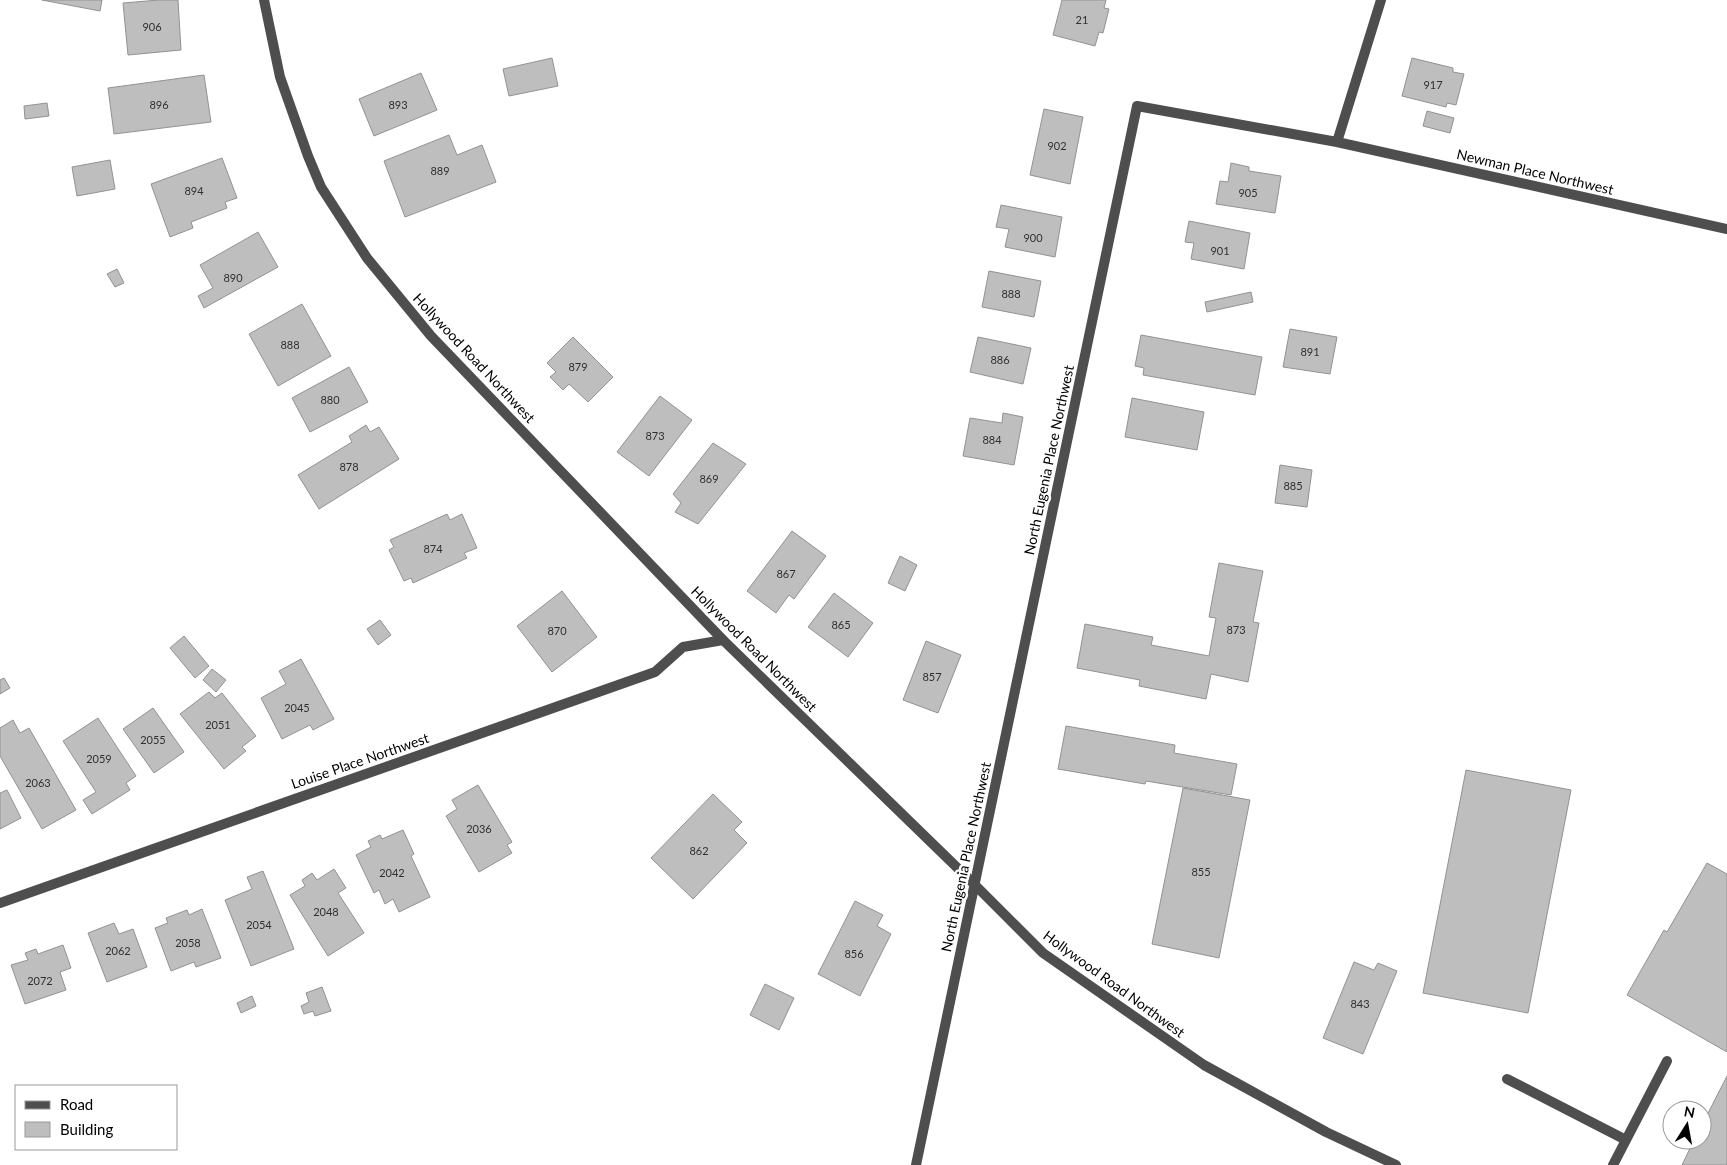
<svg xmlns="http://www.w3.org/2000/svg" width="1727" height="1165" viewBox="0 0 1727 1165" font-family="Lato,sans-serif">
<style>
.building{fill:#bebebe;stroke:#929292}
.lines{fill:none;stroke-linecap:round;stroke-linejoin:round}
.service{stroke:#4e4e4e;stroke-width:10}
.minor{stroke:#4e4e4e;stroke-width:10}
.tertiary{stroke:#4e4e4e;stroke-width:10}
.labels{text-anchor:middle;stroke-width:5;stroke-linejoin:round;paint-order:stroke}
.number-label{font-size:11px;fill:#303030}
.street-label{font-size:14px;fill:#000;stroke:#fff}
</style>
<rect width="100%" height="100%" fill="#fff"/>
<path class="building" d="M 42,0 L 102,0 L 100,11 Z
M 159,0 L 178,0 L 181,50 L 128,55 L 123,3 Z
M 1062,0 L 1106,0 L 1104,8 L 1109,9 L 1103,33 L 1099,32 L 1095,46 L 1053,35 Z
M 552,58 L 558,86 L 509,96 L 503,69 Z
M 1412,58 L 1453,68 L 1453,72 L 1464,74 L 1456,105 L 1447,103 L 1446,107 L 1402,96 Z
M 421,73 L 437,110 L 374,136 L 359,99 Z
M 204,75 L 211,122 L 114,134 L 108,88 Z
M 47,103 L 49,116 L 25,119 L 24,106 Z
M 1044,109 L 1083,117 L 1070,184 L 1030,175 Z
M 1427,111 L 1454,118 L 1450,133 L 1423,126 Z
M 449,135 L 457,155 L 482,145 L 496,182 L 405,217 L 384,161 Z
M 222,158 L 237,198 L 225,202 L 227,208 L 191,222 L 193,228 L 170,237 L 151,184 Z
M 110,160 L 115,189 L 77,196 L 72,167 Z
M 1231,163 L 1249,167 L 1249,171 L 1281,176 L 1275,213 L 1216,204 L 1220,181 L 1228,182 Z
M 1001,205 L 1062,217 L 1055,257 L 1005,247 L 1009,229 L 996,227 Z
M 1189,221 L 1250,233 L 1244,269 L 1191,259 L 1194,243 L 1185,242 Z
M 258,232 L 278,267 L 204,308 L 198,296 L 213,288 L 200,265 Z
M 117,269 L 124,283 L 115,287 L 107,274 Z
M 989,271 L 1041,281 L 1034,317 L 982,307 Z
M 1251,292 L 1253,302 L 1207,312 L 1205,302 Z
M 302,304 L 331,356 L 278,386 L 249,334 Z
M 1290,329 L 1337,337 L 1330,374 L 1283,367 Z
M 1141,335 L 1262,357 L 1255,395 L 1143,375 L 1144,368 L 1135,366 Z
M 573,337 L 613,377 L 588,402 L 569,384 L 563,390 L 550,377 L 556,372 L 547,363 Z
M 978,337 L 1031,348 L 1023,384 L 970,372 Z
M 349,367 L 368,402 L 310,432 L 292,398 Z
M 660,396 L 692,420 L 649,476 L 617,452 Z
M 1132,398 L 1204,412 L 1197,450 L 1125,437 Z
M 1003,413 L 1023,417 L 1014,465 L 963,456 L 970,418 L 1002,423 Z
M 366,425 L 370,432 L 379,427 L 399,459 L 319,509 L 298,475 L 352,442 L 349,436 Z
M 713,443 L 746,464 L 698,524 L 675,512 L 681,503 L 673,494 Z
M 1280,465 L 1312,470 L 1307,507 L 1275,503 Z
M 447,514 L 450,520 L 462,514 L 477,548 L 464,553 L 467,558 L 413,583 L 411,578 L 404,581 L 389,550 L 394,547 L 390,540 Z
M 792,531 L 826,556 L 794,599 L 789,595 L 776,613 L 747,591 Z
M 900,556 L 917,565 L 905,591 L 888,583 Z
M 1219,563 L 1263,571 L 1253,622 L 1259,623 L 1248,682 L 1211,674 L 1206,699 L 1139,686 L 1140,680 L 1077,668 L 1085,624 L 1153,637 L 1151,645 L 1209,656 L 1216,618 L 1209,617 Z
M 562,591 L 597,637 L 552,672 L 517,626 Z
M 834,593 L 873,623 L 848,657 L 808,627 Z
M 380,620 L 391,635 L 378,645 L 367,629 Z
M 184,636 L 209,666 L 195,678 L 170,648 Z
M 926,641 L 961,655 L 938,713 L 903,700 Z
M 301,659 L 334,719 L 313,730 L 310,725 L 282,739 L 261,698 L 286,684 L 279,671 Z
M 212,669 L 226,680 L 216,692 L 203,680 Z
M 4,678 L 10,688 L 0,694 L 0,680 Z
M 209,692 L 215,698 L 222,693 L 256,736 L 242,747 L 246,751 L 224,769 L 180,714 Z
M 153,708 L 184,752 L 154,773 L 123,729 Z
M 98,718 L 136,776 L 126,783 L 130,790 L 92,814 L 83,800 L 96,792 L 63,741 Z
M 13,720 L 20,733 L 29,728 L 76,810 L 42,829 L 0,756 L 0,728 Z
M 1066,726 L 1175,745 L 1174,753 L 1237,764 L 1231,795 L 1146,781 L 1145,784 L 1058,769 Z
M 1466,770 L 1571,790 L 1528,1013 L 1423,993 Z
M 478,785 L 512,842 L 507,845 L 512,853 L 479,872 L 446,816 L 457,809 L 452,800 Z
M 1183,788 L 1250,800 L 1219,958 L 1152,944 Z
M 7,790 L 21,818 L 0,829 L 0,793 Z
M 713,794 L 742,822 L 734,830 L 747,843 L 693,899 L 651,858 Z
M 403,830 L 414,854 L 411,856 L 430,897 L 399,912 L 393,899 L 385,904 L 379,890 L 374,893 L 356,855 L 371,847 L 368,841 L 380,835 L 382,839 Z
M 1707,863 L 1727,874 L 1727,1052 L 1627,995 L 1664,930 L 1667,932 Z
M 334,869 L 346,888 L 338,893 L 364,933 L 328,956 L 290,895 L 305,886 L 302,880 L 312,873 L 317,880 Z
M 263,871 L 294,949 L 251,966 L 225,900 L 252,889 L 247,877 Z
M 855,901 L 883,915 L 877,926 L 891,934 L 860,996 L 818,974 Z
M 202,909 L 221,958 L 196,967 L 194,962 L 171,971 L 155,928 L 168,923 L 166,918 L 187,910 L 189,915 Z
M 114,923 L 119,934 L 133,929 L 147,967 L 107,982 L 88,933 Z
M 63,945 L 71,968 L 60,972 L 66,990 L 25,1004 L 11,965 L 28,960 L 25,953 L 36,949 L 38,954 Z
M 1354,962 L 1374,970 L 1378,963 L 1397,971 L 1363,1054 L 1323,1038 Z
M 765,984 L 794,998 L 779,1030 L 750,1015 Z
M 322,987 L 331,1011 L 315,1016 L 313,1011 L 304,1014 L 301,1006 L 309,1002 L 306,993 Z
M 252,996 L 256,1006 L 241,1013 L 237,1003 Z
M 1727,1076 L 1727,1165 L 1682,1165 L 1694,1140 L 1702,1140 L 1702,1125 Z"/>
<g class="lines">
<path class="service" d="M 1507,1079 L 1626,1140
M 1613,1165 L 1667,1061"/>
<path class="minor" d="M 1337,142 L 1381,0
M 0,903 L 655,672 L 683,647 L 723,640
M 916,1165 L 1137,106 L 1337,142 L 1727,229"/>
<path class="tertiary" d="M 264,0 L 280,77 L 308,156 L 321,187 L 367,258 L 431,336 L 723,640 L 974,884 L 1043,953 L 1204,1065 L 1326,1132 L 1396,1165"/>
</g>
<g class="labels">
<g class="number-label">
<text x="1082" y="24">21</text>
<text x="152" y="31">906</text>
<text x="1433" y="89">917</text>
<text x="159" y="109">896</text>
<text x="398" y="109">893</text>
<text x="1057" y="150">902</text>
<text x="440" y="175">889</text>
<text x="194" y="195">894</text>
<text x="1248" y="197">905</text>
<text x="1033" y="242">900</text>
<text x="1220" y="255">901</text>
<text x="233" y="282">890</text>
<text x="1011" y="298">888</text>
<text x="290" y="349">888</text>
<text x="1310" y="356">891</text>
<text x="1000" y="364">886</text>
<text x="578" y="371">879</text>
<text x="330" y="404">880</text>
<text x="655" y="440">873</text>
<text x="992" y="444">884</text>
<text x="349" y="471">878</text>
<text x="709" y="483">869</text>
<text x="1293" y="490">885</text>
<text x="433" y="553">874</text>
<text x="786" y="578">867</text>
<text x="841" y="629">865</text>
<text x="1236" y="634">873</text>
<text x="557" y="635">870</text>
<text x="932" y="681">857</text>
<text x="297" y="712">2045</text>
<text x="218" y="729">2051</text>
<text x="153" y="744">2055</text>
<text x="99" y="763">2059</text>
<text x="38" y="787">2063</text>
<text x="479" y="833">2036</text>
<text x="699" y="855">862</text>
<text x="1201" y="876">855</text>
<text x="392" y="877">2042</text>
<text x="326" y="916">2048</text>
<text x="259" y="929">2054</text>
<text x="188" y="947">2058</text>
<text x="118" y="955">2062</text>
<text x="854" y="958">856</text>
<text x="40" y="985">2072</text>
<text x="1360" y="1008">843</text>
</g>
<g class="street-label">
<text transform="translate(1535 172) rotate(13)" y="5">Newman Place Northwest</text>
<text transform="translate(474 358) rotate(47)" y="5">Hollywood Road Northwest</text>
<text transform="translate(1049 460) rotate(-78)" y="5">North Eugenia Place Northwest</text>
<text transform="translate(754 649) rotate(45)" y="5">Hollywood Road Northwest</text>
<text transform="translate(360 761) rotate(-19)" y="5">Louise Place Northwest</text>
<text transform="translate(966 857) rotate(-78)" y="5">North Eugenia Place Northwest</text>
<text transform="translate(1114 984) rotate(36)" y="5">Hollywood Road Northwest</text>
</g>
</g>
<rect x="15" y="1085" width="162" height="65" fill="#ffffff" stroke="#999999"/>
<rect x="25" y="1101" width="25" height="8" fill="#4e4e4e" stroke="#999999"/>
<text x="60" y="1110" font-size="15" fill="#000000">Road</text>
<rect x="25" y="1122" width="25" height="15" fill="#bebebe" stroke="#999999"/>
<text x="60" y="1135" font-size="15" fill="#000000">Building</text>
<g transform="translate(1687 1125) rotate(11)"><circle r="24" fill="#ffffff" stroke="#999999"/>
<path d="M0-4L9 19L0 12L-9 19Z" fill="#000000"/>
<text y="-8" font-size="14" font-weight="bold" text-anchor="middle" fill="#000000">N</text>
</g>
</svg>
